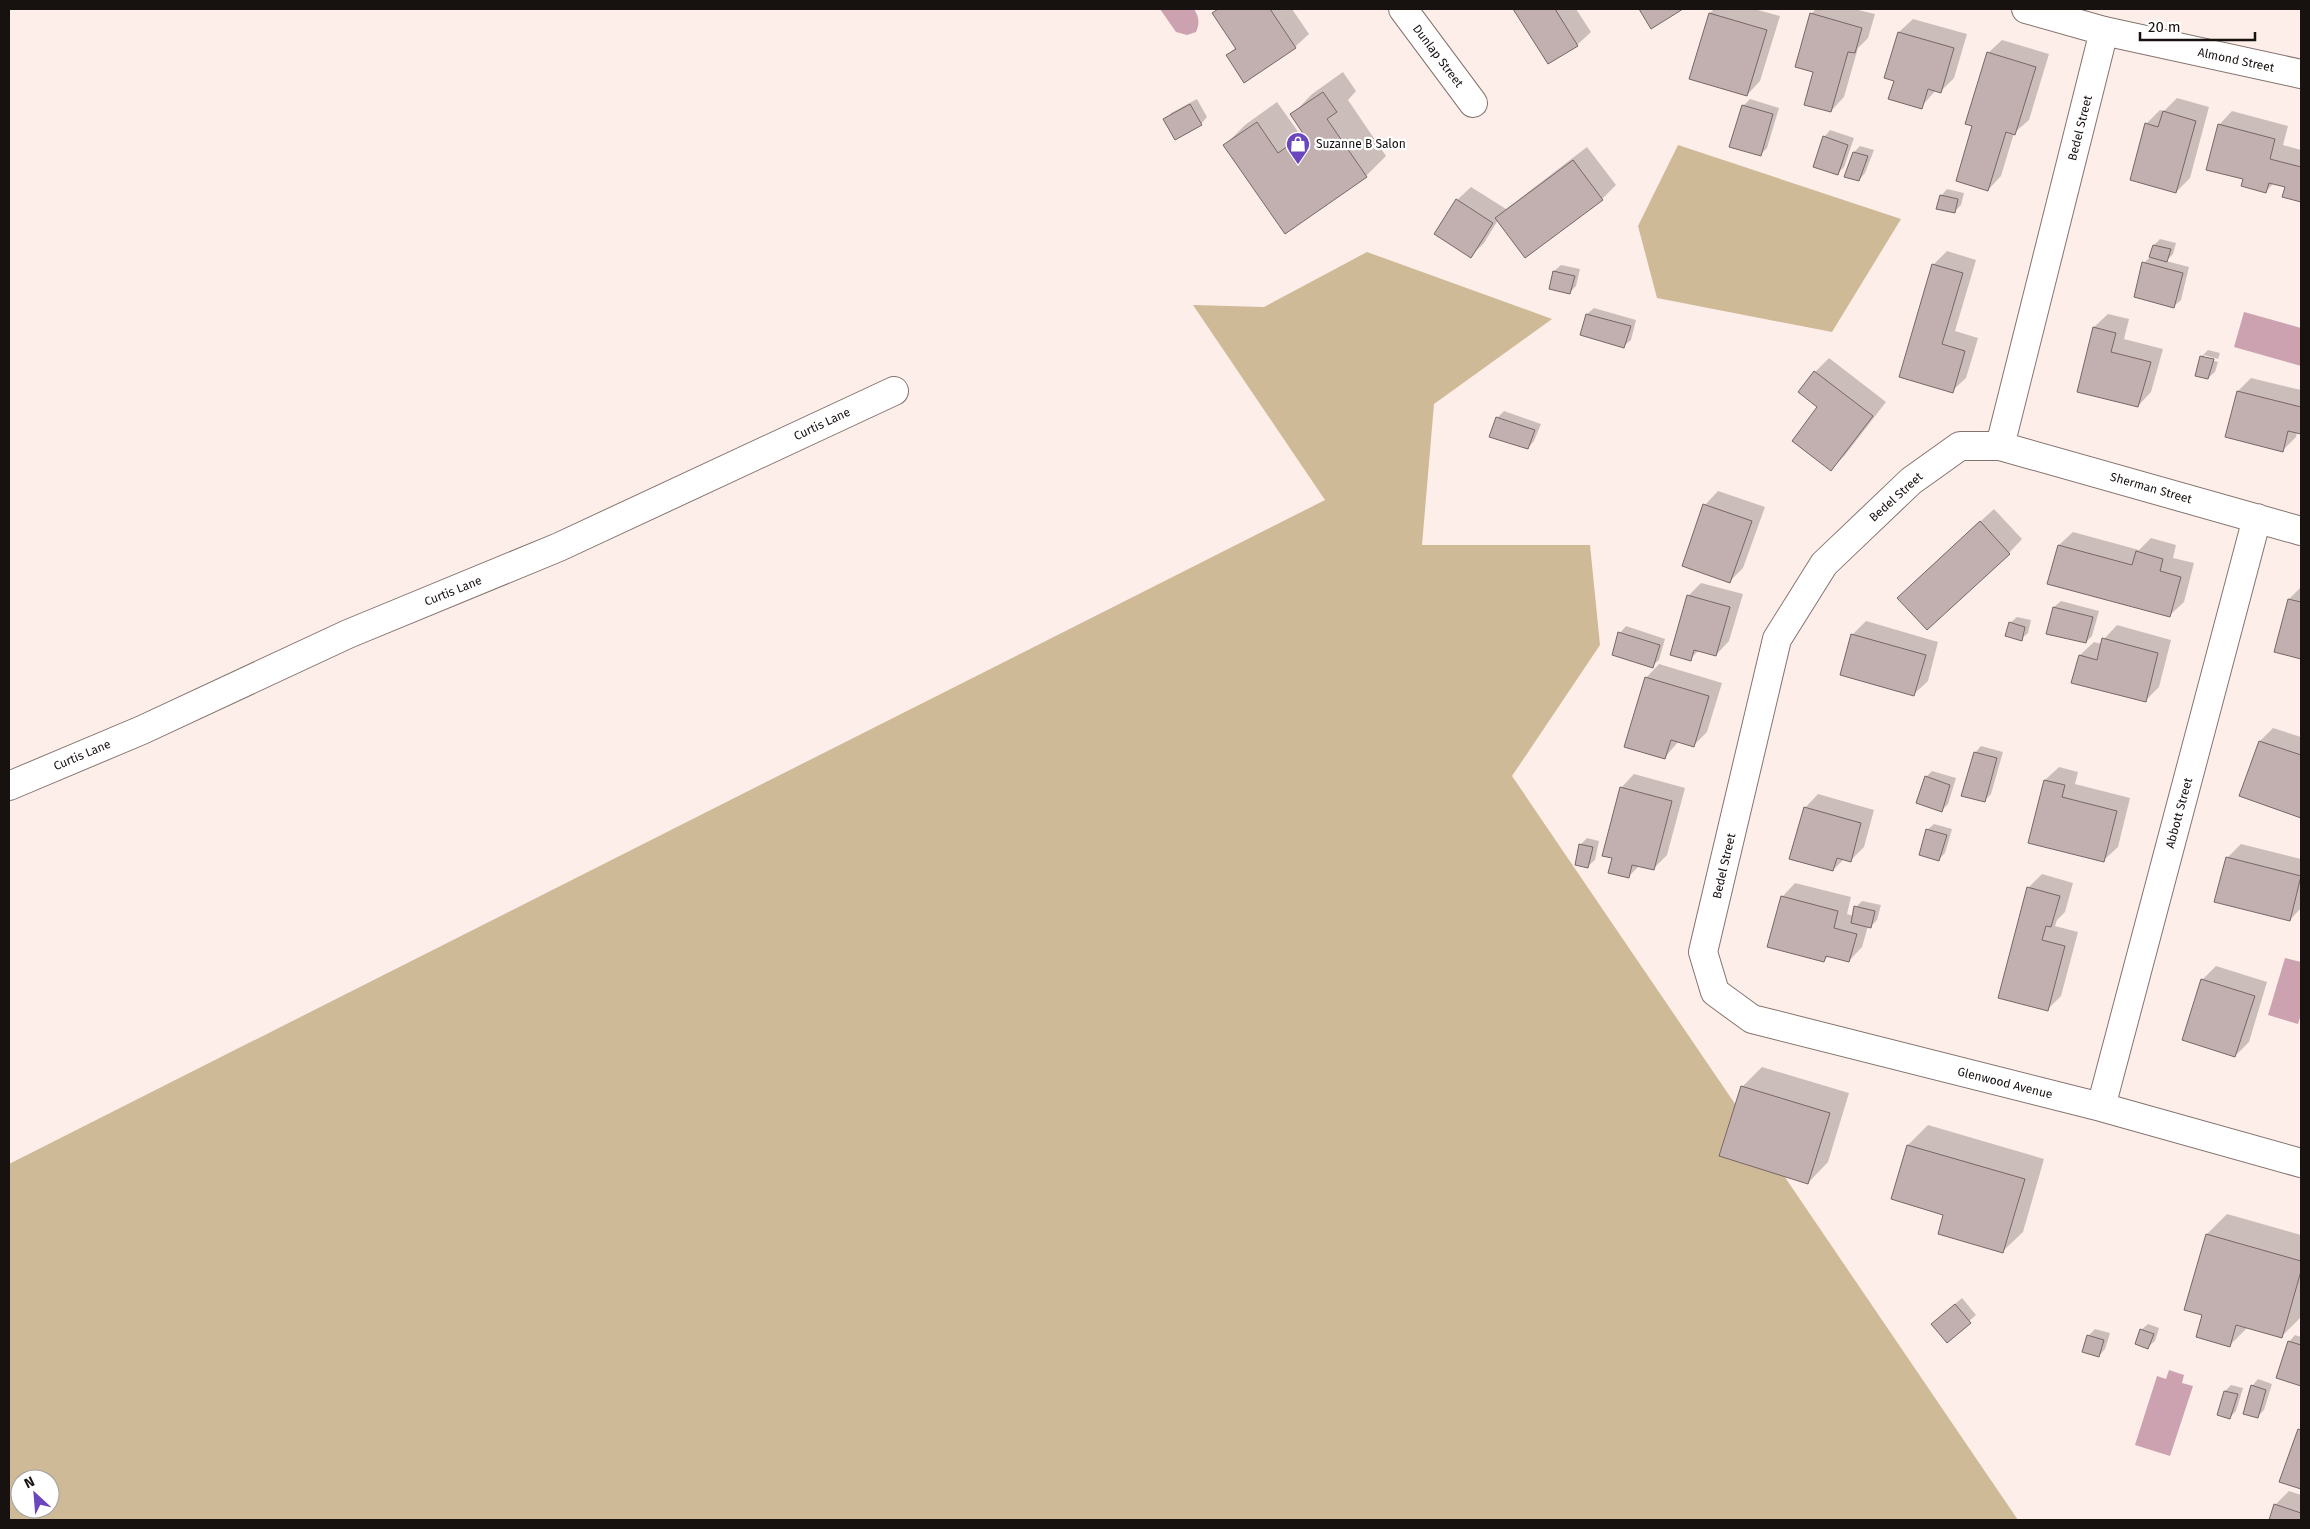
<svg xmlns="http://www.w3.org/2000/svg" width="2310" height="1529" viewBox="0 0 2310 1529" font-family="'Fira Sans',sans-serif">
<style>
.forest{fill:#cfba97;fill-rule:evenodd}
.water{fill:#cca2b0}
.shadow{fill:#0003}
.building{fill:#c2afaf;stroke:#786666}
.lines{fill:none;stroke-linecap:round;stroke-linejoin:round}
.street-casing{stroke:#84736e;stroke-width:30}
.street{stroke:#fff;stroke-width:28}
.labels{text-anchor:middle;stroke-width:4.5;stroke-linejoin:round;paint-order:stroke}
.street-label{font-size:12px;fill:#17110f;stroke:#fff}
.poi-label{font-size:12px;fill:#17110f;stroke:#fff;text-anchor:start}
</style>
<rect width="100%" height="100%" fill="#feeee9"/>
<path class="forest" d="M 1678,145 L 1901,219 L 1832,332 L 1657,298 L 1638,226 Z
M 1367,252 L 1552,319 L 1434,404 L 1422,545 L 1590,545 L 1600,645 L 1512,776 L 2018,1520 L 9,1520 L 9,1164 L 1325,500 L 1193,305 L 1264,307 ZM 20,1479 L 50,1479 L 50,1509 L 20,1509 Z"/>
<path class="water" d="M 1160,9 L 1194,9 C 1199,17 1200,23 1196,32 L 1187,35 L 1176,32 Z
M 2244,312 L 2301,328 L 2301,366 L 2234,347 Z
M 2285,958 L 2301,962 L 2301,1014 L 2298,1024 L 2268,1015 Z
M 2169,1370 L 2184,1375 L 2182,1383 L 2193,1386 L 2170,1456 L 2135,1445 L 2157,1376 L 2166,1379 Z"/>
<path class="shadow" d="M 1218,9 L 1292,9 L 1309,34 L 1295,47 L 1228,55 L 1236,47 L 1213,13 Z
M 1515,9 L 1576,9 L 1591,32 L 1577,45 L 1549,63 Z
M 1714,9 L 1754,9 L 1780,16 L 1760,81 L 1747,95 L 1710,13 Z
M 1816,9 L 1854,9 L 1875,14 L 1868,38 L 1858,48 L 1844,97 L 1831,111 L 1814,71 L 1811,14 Z
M 1913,19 L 1967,34 L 1954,78 L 1941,91 L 1936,90 L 1921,107 L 1895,80 L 1886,77 L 1899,32 Z
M 2002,40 L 2049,54 L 2029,120 L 2014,133 L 2001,176 L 1988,190 L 1974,125 L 1988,53 Z
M 1343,72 L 1356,91 L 1348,100 L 1386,156 L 1366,176 L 1225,145 L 1245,125 L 1277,102 L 1299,133 L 1303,130 L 1292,115 L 1312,94 Z
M 2177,98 L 2209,107 L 2190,178 L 2176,192 L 2146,124 L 2160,110 L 2164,111 Z
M 1197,99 L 1207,117 L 1201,124 L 1165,120 L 1171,113 Z
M 1750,99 L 1779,108 L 1767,148 L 1760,155 L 1743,106 Z
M 2232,111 L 2288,126 L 2283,145 L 2301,150 L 2301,201 L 2284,196 L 2286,186 L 2274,183 L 2266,191 L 2244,178 L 2219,125 Z
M 1830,130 L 1854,138 L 1844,167 L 1837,174 L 1824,137 Z
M 1860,146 L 1874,150 L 1865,173 L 1859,180 L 1846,176 L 1854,152 Z
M 1587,147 L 1616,185 L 1602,199 L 1525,256 L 1498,220 L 1484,243 L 1471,256 L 1457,200 L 1471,187 L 1506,209 Z
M 1947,189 L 1964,193 L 1961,205 L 1954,212 L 1941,196 Z
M 2160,239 L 2176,243 L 2173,254 L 2166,261 L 2189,267 L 2181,300 L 2174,306 L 2144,263 L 2151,256 L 2154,245 Z
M 1947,251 L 1976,260 L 1955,331 L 1978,338 L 1966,378 L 1952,391 L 1900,376 L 1933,265 Z
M 1561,265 L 1580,269 L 1576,286 L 1570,292 L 1551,288 L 1554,271 Z
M 1594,308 L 1636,320 L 1631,340 L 1624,346 L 1582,334 L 1587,314 Z
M 2108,314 L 2129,319 L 2124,339 L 2163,349 L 2151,392 L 2138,406 L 2078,391 L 2094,327 Z
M 2208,350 L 2220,353 L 2218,359 L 2204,355 L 2204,358 L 2218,362 L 2215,372 L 2208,378 L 2196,375 L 2202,356 Z
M 1829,358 L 1886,402 L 1845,455 L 1831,469 L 1819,407 L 1815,372 Z
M 2251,378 L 2301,390 L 2301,433 L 2297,432 L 2296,437 L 2283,450 L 2238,391 Z
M 1504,411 L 1541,424 L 1534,441 L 1528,448 L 1497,418 Z
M 1718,491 L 1765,507 L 1743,568 L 1730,581 L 1705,505 Z
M 1994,509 L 2022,539 L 2009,553 L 1912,584 Z
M 2073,532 L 2139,550 L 2151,538 L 2176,545 L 2173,558 L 2194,563 L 2184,602 L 2170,615 L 2059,545 Z
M 1701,583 L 1743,594 L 1729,641 L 1716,655 L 1699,650 L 1690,659 L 1688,596 Z
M 2301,587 L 2301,657 L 2276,651 L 2289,599 Z
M 2061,601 L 2099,611 L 2092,636 L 2086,642 L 2054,607 Z
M 2017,617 L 2031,620 L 2028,633 L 2021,639 L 2010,623 Z
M 1866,621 L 1938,642 L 1928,681 L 1914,694 L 1852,635 Z
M 2117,625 L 2171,640 L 2159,687 L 2145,701 L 2080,655 L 2094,642 L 2102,644 L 2104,639 Z
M 1626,626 L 1665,639 L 1659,660 L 1652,666 L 1620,633 Z
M 1659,664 L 1722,683 L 1707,732 L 1693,746 L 1679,741 L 1665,757 L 1646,678 Z
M 2273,728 L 2301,737 L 2301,816 L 2241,795 L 2260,741 Z
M 1981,746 L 2003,752 L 1991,794 L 1984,801 L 1975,753 Z
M 2059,767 L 2078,772 L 2075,784 L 2130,798 L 2118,847 L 2104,860 L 2045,780 Z
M 1932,771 L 1956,778 L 1948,804 L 1942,810 L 1926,777 Z
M 1634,774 L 1685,788 L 1667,855 L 1653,869 L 1640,865 L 1628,877 L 1613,857 L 1621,788 Z
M 1818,794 L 1874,810 L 1864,847 L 1850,861 L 1844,859 L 1833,870 L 1805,808 Z
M 1934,824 L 1952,829 L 1945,853 L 1939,859 L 1927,830 Z
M 1587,838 L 1599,841 L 1595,860 L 1588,866 L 1580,845 Z
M 2241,844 L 2301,859 L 2301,908 L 2290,920 L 2227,858 Z
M 2042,874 L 2073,883 L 2065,912 L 2057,920 L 2055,926 L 2078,932 L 2061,996 L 2047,1010 L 2028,888 Z
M 1795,883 L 1851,897 L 1847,914 L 1854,916 L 1856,907 L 1862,901 L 1881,905 L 1877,920 L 1871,926 L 1868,926 L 1862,947 L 1849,961 L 1829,956 L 1824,960 L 1782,897 Z
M 2216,966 L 2267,982 L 2249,1042 L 2235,1056 L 2202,980 Z
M 1762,1067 L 1849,1093 L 1828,1162 L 1808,1183 L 1742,1087 Z
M 1928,1125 L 2044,1159 L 2023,1232 L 2002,1252 L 1945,1214 L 1908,1145 Z
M 2227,1214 L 2301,1235 L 2301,1317 L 2282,1336 L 2248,1327 L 2229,1346 L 2204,1314 L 2186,1309 L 2207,1234 Z
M 1962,1298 L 1976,1315 L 1947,1341 L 1939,1318 Z
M 2148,1324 L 2159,1328 L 2155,1341 L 2148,1347 L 2141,1330 Z
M 2095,1329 L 2110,1333 L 2105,1349 L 2099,1356 L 2088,1336 Z
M 2295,1335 L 2301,1337 L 2301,1384 L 2278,1377 L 2289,1342 Z
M 2258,1379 L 2272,1384 L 2264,1410 L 2257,1417 L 2252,1386 Z
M 2231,1385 L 2243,1388 L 2236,1411 L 2230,1417 L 2225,1391 Z
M 2301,1427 L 2301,1488 L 2281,1481 Z
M 2289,1491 L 2301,1495 L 2301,1520 L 2270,1520 L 2275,1505 Z"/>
<path class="building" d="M 1218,9 L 1270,9 L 1296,48 L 1244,83 L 1226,55 L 1236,49 L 1212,13 Z
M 1513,9 L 1555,9 L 1578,46 L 1548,64 Z
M 1639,9 L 1683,9 L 1651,29 Z
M 1709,13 L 1767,30 L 1747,96 L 1689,79 Z
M 1810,13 L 1862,28 L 1855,53 L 1848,52 L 1831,112 L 1804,105 L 1813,72 L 1795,67 Z
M 1898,32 L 1954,48 L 1941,93 L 1928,89 L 1922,109 L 1888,99 L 1894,81 L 1884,78 Z
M 1987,52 L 2036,67 L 2015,135 L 2006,132 L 1988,191 L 1956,181 L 1972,126 L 1965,124 Z
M 1323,92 L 1337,112 L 1327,119 L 1367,177 L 1285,234 L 1223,145 L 1257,122 L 1278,153 L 1304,135 L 1290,114 Z
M 1190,104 L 1202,125 L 1175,140 L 1163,119 Z
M 1742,105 L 1773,114 L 1761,156 L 1729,147 Z
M 2163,111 L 2196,121 L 2176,193 L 2130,180 L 2145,123 L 2158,127 Z
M 2218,124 L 2275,139 L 2270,159 L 2301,167 L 2301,202 L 2282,197 L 2285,187 L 2269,183 L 2266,193 L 2241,186 L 2243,179 L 2206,170 Z
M 1823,136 L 1848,145 L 1838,175 L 1813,167 Z
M 1853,152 L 1868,156 L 1859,181 L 1844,177 Z
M 1573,160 L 1603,200 L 1525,258 L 1495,218 Z
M 1940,195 L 1958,199 L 1955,213 L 1936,209 Z
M 1456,199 L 1493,223 L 1471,258 L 1434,234 Z
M 2153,245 L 2171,249 L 2167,262 L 2149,257 Z
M 2142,262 L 2183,273 L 2174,308 L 2134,297 Z
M 1932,264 L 1963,273 L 1942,344 L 1965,351 L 1953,393 L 1899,377 Z
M 1553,271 L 1575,276 L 1570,294 L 1549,289 Z
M 1586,314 L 1631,326 L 1624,348 L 1580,335 Z
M 2093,327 L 2116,333 L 2111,352 L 2151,362 L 2138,407 L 2077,392 Z
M 2200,356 L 2214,359 L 2208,379 L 2195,376 Z
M 1814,371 L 1873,416 L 1831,471 L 1792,441 L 1817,407 L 1798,392 Z
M 2237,391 L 2301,407 L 2301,434 L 2288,431 L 2283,452 L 2225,437 Z
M 1496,417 L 1535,430 L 1528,449 L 1489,437 Z
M 1703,504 L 1752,521 L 1730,583 L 1682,566 Z
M 1980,521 L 2010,554 L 1927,630 L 1897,598 Z
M 2058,545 L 2132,565 L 2136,551 L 2163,559 L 2160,571 L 2181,577 L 2170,617 L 2047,584 Z
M 1687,595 L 1730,607 L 1716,656 L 1694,650 L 1691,661 L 1670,655 Z
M 2288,599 L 2301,602 L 2301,659 L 2274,652 Z
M 2053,607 L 2093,617 L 2086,643 L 2046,634 Z
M 2009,622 L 2025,627 L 2022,641 L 2005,636 Z
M 1618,632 L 1660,645 L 1653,668 L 1612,655 Z
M 1851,634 L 1926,655 L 1914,696 L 1840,675 Z
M 2102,638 L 2158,653 L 2146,702 L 2071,683 L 2079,655 L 2097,660 Z
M 1645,677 L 1709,696 L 1694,747 L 1671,740 L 1665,759 L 1624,747 Z
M 2259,741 L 2301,755 L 2301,818 L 2239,796 Z
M 1974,752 L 1997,758 L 1985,802 L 1961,796 Z
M 1925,776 L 1950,785 L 1942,812 L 1916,803 Z
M 2044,780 L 2065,785 L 2062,797 L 2117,811 L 2104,862 L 2028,843 Z
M 1620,787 L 1672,801 L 1654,870 L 1632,865 L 1629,878 L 1608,873 L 1612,858 L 1602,856 Z
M 1804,807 L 1861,823 L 1851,862 L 1837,858 L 1833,871 L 1789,859 Z
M 1926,829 L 1947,835 L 1939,861 L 1919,855 Z
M 1579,844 L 1593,847 L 1588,868 L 1575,865 Z
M 2226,857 L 2301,876 L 2290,921 L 2214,902 Z
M 2027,887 L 2060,896 L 2051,927 L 2046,926 L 2042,940 L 2065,946 L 2048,1011 L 1998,998 Z
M 1781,896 L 1838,911 L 1834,928 L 1857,934 L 1849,962 L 1826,956 L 1824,962 L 1767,947 Z
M 1854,906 L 1875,911 L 1871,928 L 1851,923 Z
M 2201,979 L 2255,996 L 2235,1057 L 2182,1040 Z
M 1741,1086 L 1830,1113 L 1808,1184 L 1719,1156 Z
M 1907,1145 L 2025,1179 L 2003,1253 L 1938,1234 L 1943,1215 L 1891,1199 Z
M 2206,1234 L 2301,1261 L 2301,1271 L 2282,1338 L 2236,1325 L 2230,1347 L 2196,1337 L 2202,1315 L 2184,1310 Z
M 1955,1304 L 1971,1323 L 1947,1343 L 1931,1324 Z
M 2140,1329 L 2154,1334 L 2148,1349 L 2135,1344 Z
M 2087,1335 L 2104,1340 L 2099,1357 L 2082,1352 Z
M 2288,1341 L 2301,1345 L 2301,1386 L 2276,1378 Z
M 2251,1385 L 2266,1390 L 2258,1418 L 2243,1414 Z
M 2224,1391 L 2238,1394 L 2230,1419 L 2217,1415 Z
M 2298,1429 L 2301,1430 L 2301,1489 L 2279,1482 Z
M 2274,1504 L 2301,1513 L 2301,1520 L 2269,1520 Z"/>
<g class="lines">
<g class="street-casing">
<path id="street" d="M 1403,9 L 1473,103
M 2026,9 L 2104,31 L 2301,74
M 2104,31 L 2000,446 L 1960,446 L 1911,481 L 1824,564 L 1777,639 L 1703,952 L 1715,992 L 1752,1019 L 2101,1107 L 2301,1163
M 2000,446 L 2301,531
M 9,786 L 142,730 L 348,634 L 559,547 L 894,391
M 2101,1107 L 2257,518"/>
</g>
<use href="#street" class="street"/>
</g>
<defs>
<g id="shop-pin" transform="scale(1.25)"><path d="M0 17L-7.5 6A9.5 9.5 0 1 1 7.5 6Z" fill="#6b46bf" stroke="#fff"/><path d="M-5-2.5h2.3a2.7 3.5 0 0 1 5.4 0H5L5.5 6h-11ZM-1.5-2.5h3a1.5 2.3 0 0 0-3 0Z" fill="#fff"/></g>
</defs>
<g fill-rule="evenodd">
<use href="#shop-pin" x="1298" y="144"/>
</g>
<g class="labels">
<g class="street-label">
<text transform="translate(1438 56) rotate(53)" y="4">Dunlap Street</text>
<text transform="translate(2236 60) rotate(12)" y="4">Almond Street</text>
<text transform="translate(2080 128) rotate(-76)" y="4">Bedel Street</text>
<text transform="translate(822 424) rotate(-25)" y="4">Curtis Lane</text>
<text transform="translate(2151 488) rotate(16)" y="4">Sherman Street</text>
<text transform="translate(1896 497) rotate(-42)" y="4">Bedel Street</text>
<text transform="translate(453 591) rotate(-22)" y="4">Curtis Lane</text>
<text transform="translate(82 755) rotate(-23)" y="4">Curtis Lane</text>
<text transform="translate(2179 813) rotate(-75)" y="4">Abbott Street</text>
<text transform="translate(1724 866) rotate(-77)" y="4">Bedel Street</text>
<text transform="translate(2005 1083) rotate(14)" y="4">Glenwood Avenue</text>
</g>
<g class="poi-label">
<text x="1316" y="148">Suzanne B Salon</text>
</g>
</g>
<rect width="2310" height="1529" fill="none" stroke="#17110f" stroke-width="20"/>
<g transform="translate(35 1494) rotate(334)"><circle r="24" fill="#ffffff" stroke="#a2a09f"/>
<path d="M0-4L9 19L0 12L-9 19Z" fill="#6b46bf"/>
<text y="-8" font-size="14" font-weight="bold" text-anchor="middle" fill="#17110f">N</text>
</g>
<path d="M2140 32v8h115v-8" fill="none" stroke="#17110f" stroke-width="2.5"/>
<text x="2148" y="32" font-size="15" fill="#17110f" stroke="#ffffff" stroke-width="4" paint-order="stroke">20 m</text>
</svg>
